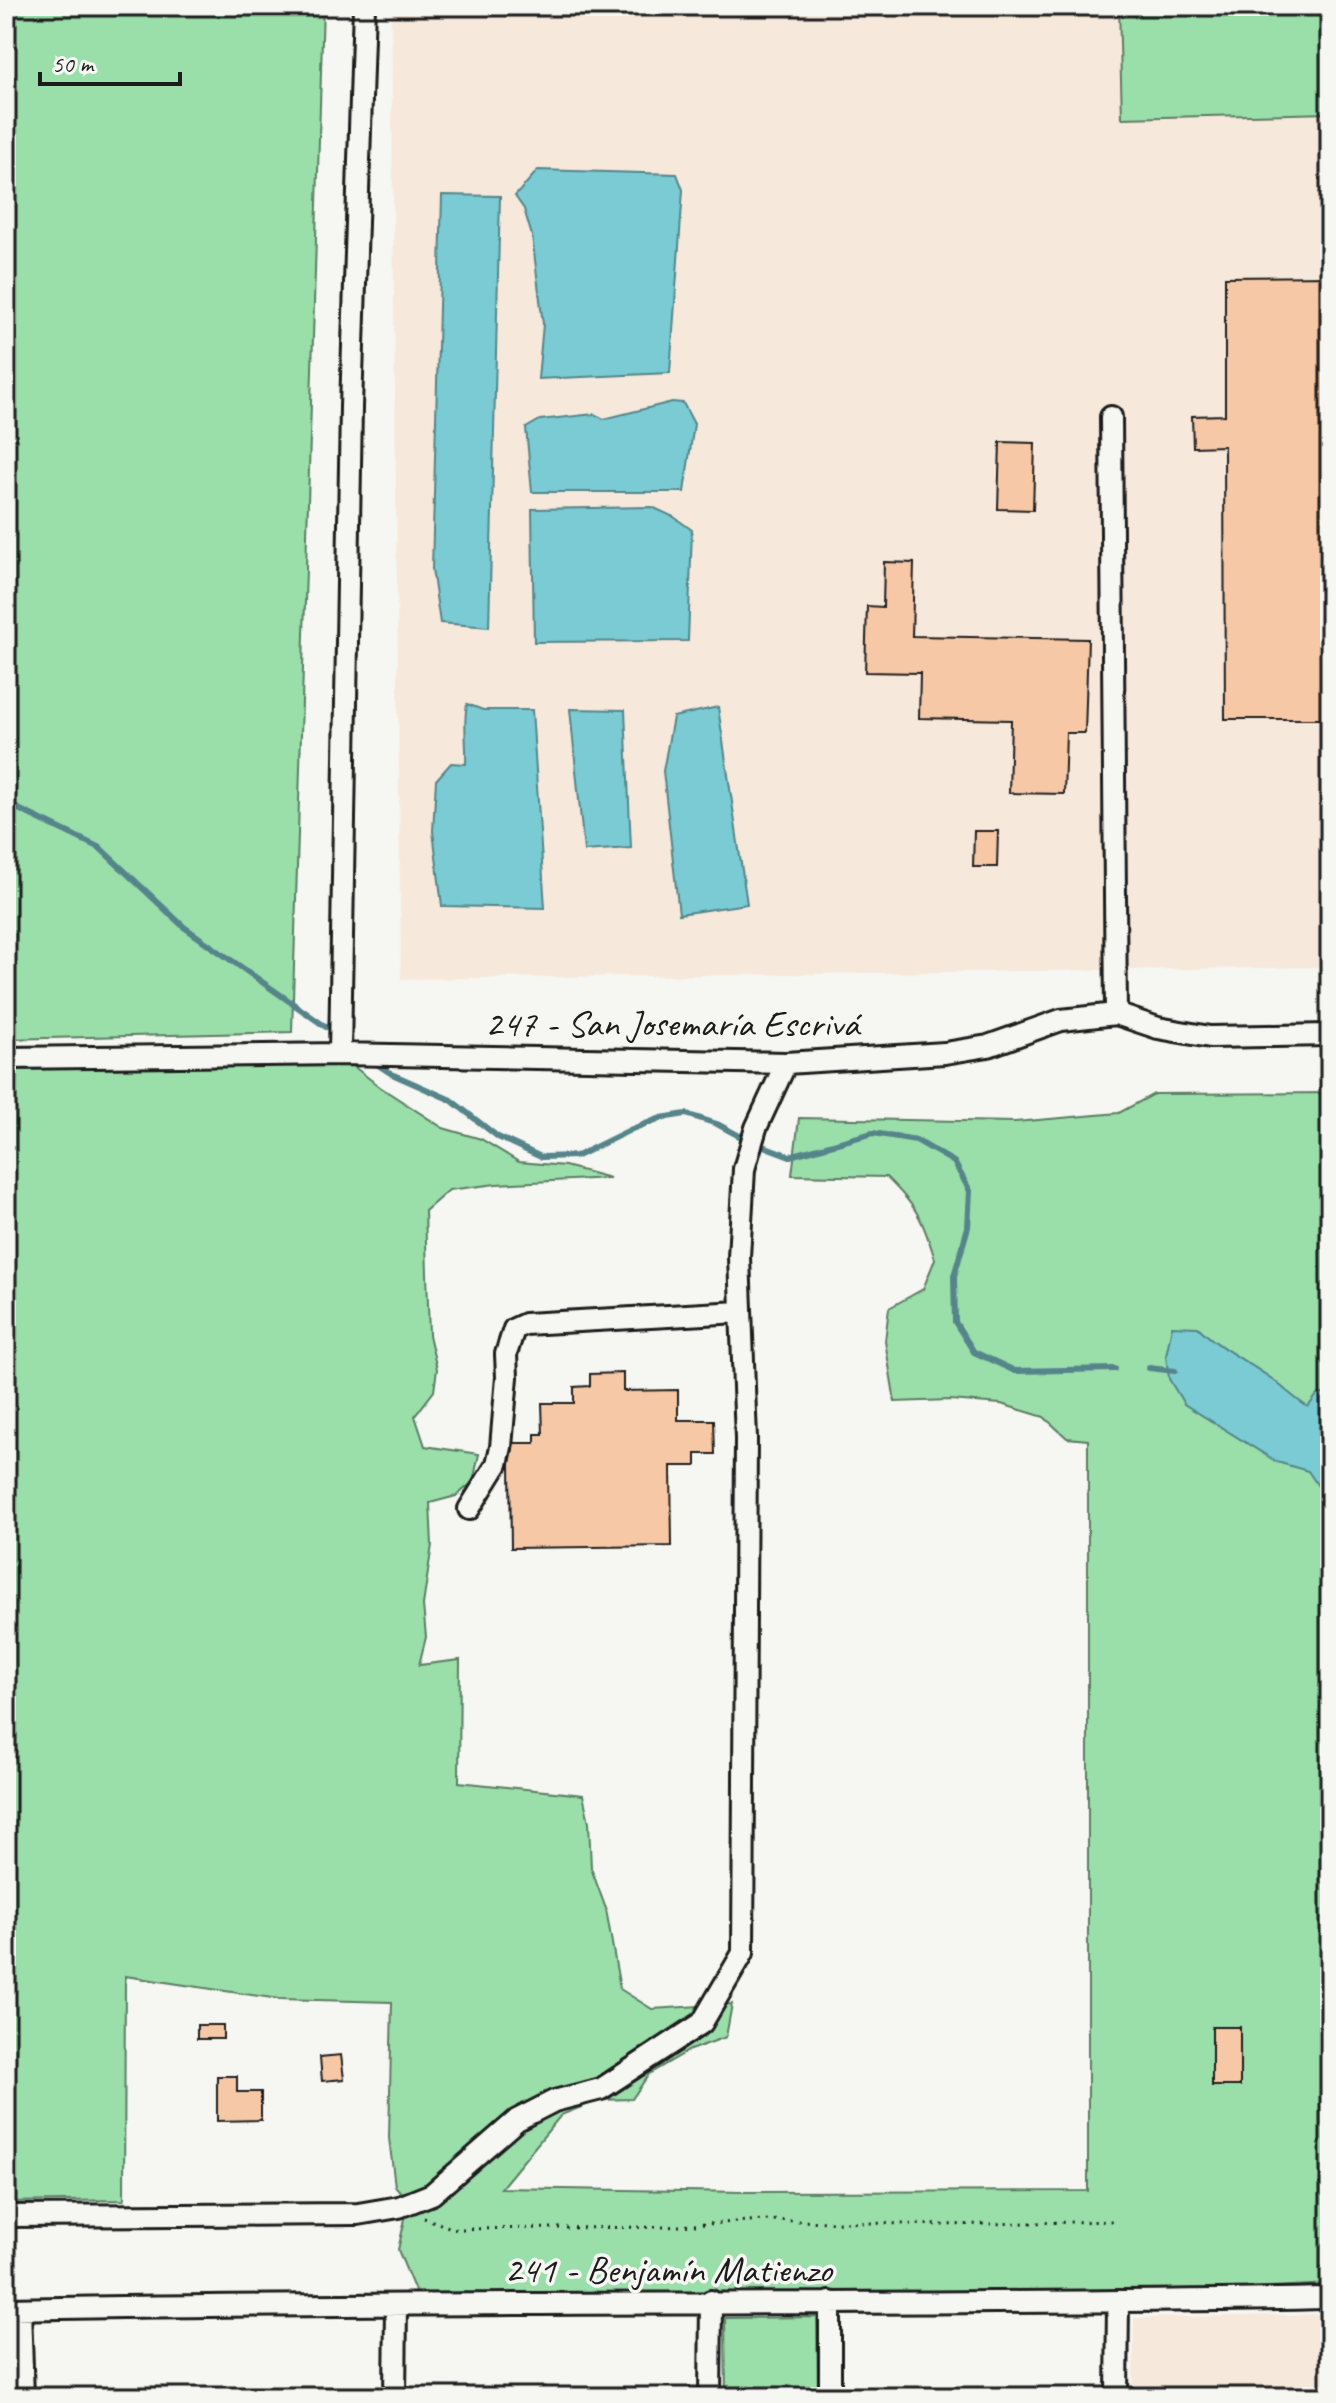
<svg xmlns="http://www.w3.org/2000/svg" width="1336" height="2403" viewBox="0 0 1336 2403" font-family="Caveat,sans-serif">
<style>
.built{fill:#f6e8db}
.green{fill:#9adeaa;stroke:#5b7d63;stroke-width:2}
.water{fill:#7acbd3;stroke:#54858a;stroke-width:2}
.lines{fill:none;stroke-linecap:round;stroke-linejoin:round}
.stream{stroke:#54858a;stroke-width:6}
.building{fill:#f7c8a6;stroke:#1c1c1c;stroke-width:2}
.minor-casing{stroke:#1c1c1c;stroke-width:26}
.path{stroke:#1c1c1c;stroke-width:3;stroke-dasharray:2 6;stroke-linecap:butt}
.minor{stroke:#f6f6f2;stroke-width:20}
.labels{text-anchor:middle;stroke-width:7;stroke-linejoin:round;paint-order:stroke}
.street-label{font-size:38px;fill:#1c1c1c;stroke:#f6f6f2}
</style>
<rect width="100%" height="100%" fill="#f6f6f2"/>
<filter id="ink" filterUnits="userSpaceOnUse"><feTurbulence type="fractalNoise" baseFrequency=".0125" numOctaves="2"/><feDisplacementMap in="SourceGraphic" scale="16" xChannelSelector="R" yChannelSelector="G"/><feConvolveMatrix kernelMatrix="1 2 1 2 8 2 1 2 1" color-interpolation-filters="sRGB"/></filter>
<g filter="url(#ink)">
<path class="built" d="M 391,6 L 1119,6 L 1123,118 L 1330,113 L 1330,967 L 401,979 Z
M 1330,2314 L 1330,2397 L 1133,2397 L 1134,2318 Z"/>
<path class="green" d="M 6,6 L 323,6 L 292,1032 L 6,1039 Z
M 1119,6 L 1330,6 L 1330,113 L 1122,118 Z
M 348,1062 L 380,1087 L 443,1128 L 481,1139 L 519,1162 L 565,1166 L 610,1178 L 496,1184 L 449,1190 L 425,1211 L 429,1335 L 437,1369 L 434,1391 L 415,1416 L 425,1446 L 479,1454 L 473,1482 L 456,1496 L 430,1503 L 432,1545 L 423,1605 L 426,1637 L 419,1665 L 460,1660 L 459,1782 L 583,1795 L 589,1822 L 591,1868 L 606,1909 L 620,1989 L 652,2009 L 732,2004 L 726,2037 L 690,2050 L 649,2074 L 632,2099 L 599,2100 L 561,2115 L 501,2188 L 745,2192 L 1088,2191 L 1088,1440 L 1067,1438 L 1044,1417 L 1001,1404 L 950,1400 L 895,1402 L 885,1341 L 889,1308 L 923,1289 L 935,1259 C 922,1218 918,1208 886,1177 L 792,1175 L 799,1118 L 1015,1122 L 1119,1113 L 1154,1094 L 1330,1093 L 1330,2284 L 1110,2295 L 417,2296 L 398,2250 L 409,2201 L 395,2186 L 389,2138 L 392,2002 L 279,1999 L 125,1976 L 124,2200 L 6,2202 L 6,1070 Z
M 817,2317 L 818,2397 L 726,2397 L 725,2318 Z"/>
<path class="water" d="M 538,170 L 677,174 L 683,190 L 670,373 L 538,379 L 543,324 L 532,236 L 524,209 L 515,196 Z
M 442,195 L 500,196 L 489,627 L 440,623 L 432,569 Z
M 672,402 L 683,403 L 694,424 L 684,492 L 532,492 L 526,428 L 540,420 L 594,414 L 604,419 Z
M 652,507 L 674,517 L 692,530 L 688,641 L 534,642 L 532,509 Z
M 467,704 L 483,710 L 532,710 L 545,908 L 442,906 L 433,831 L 436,780 L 451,763 L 466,764 C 467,744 463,724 467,704 Z
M 718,707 L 747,904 L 679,914 L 663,771 L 673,717 Z
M 570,709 L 625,710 L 631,848 L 584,851 Z
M 1172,1326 L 1198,1327 C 1220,1349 1247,1361 1272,1379 C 1285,1389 1295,1399 1308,1407 L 1317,1395 L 1330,1393 L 1330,1504 L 1308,1471 L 1277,1462 L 1184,1404 L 1169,1379 L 1166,1356 Z"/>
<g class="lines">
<path class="stream" d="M 6,803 L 100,848 L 184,927 L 326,1027
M 372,1061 L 392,1074 L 451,1100 L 498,1137 L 541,1157 L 577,1156 L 632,1129 L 661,1118 L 686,1114 L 717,1124 L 747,1140
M 766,1147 L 790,1156 L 873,1133 L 916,1140 L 954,1162 L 970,1191 L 968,1227 L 954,1276 L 955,1322 L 974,1352 L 1015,1371 L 1115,1369
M 1149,1368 L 1175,1371"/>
</g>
<path class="building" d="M 1330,276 L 1328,522 L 1330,522 L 1330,719 L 1225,719 L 1224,446 L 1193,447 L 1192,416 L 1225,415 L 1225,277 Z
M 1000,442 L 1035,443 L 1033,510 L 998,509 Z
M 884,562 L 914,563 L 912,636 L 1088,639 L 1085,733 L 1066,733 L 1064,794 L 1009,793 L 1011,720 L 919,718 L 920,673 L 865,672 L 867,606 L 883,607 Z
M 974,831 L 998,831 L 997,867 L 973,867 Z
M 623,1373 L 623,1391 L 678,1390 L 678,1420 L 714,1420 L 715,1454 L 696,1454 L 696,1466 L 671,1466 L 672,1546 L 511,1548 L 510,1464 L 514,1443 L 535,1443 L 535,1434 L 543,1434 L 542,1403 L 574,1403 L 574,1387 L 590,1386 L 590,1374 Z
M 197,2025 L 223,2025 L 223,2039 L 197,2039 Z
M 1212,2027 L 1240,2027 L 1240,2086 L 1212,2086 Z
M 341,2055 L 344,2079 L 322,2081 L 320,2057 Z
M 217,2076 L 237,2076 L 237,2092 L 261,2092 L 261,2120 L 217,2121 Z"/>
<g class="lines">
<g class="minor-casing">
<path id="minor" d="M 1111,417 L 1116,1014
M 340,1054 L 351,407 L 364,6
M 6,1058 L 340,1054 L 786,1063 L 945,1053 L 988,1046 L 1061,1020 L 1116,1014 L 1158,1028 L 1210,1037 L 1330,1035
M 469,1509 L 497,1464 L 501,1447 L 507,1377 L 506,1354 L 514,1329 L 525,1324 L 740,1312
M 6,2216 L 358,2214 L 399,2207 L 432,2194 L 517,2120 L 554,2101 L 601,2089 L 702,2023 L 743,1953 L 746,1439 L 739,1257 L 744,1169 L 756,1128 L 786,1063
M 830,2302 L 830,2397
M 6,2309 C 447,2300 889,2307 1330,2298
M 20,2309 L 23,2397
M 395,2397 L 396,2305
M 710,2397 L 711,2301
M 1117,2397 L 1118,2302"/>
</g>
<path class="path" d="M 424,2218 L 454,2229 L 665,2227 L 763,2220 L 942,2225 L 1113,2221"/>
<use href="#minor" class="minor"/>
</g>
</g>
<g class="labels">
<g class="street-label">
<text x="672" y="1036">247 - San Josemaría Escrivá</text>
<text x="668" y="2282">241 - Benjamín Matienzo</text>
</g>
</g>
<rect width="1336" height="2403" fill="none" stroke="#f6f6f2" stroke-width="32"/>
<rect x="16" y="16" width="1304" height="2371" fill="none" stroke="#1c1c1c" stroke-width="3" filter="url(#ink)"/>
<path d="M40 72v12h140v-12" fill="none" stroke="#1c1c1c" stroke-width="4"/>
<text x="52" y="72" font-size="24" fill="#1c1c1c" stroke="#f6f6f2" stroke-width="6" paint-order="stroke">50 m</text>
</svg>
